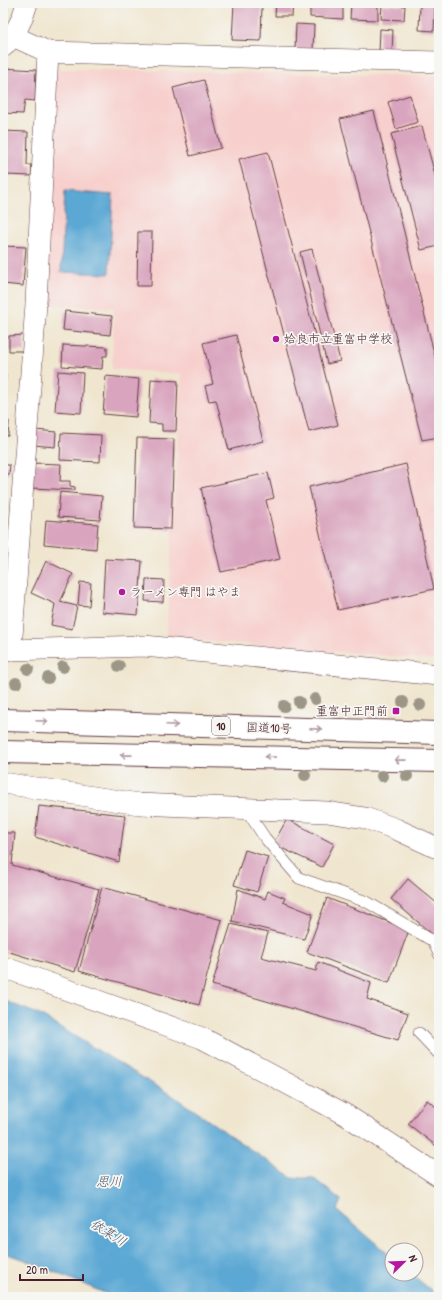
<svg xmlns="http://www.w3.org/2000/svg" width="442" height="1300" viewBox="0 0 442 1300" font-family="'Patrick Hand','Klee One',sans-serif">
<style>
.built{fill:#f7d0cd}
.water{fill:#5ba8d4;stroke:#526480}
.building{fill:#d9a4be}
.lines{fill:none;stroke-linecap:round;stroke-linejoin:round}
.lane-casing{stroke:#633d44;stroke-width:12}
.street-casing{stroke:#633d44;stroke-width:22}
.highway-casing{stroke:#633d44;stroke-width:24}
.lane{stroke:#fff;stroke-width:11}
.street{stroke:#fff;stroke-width:21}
.highway{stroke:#fff;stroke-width:22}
.tree{fill:#9c9686}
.oneway{stroke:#ae9aa0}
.poi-dot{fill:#b5179e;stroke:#f6f6f2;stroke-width:1.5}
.labels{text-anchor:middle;stroke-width:3.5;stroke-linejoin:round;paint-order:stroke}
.shield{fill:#f6f6f2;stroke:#7e6067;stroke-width:1}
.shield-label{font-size:11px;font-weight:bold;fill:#4a1f2b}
.poi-label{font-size:12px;fill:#4a1f2b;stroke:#f6f6f2;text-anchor:start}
.street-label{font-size:12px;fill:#4a1f2b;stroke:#f6f6f2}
.water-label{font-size:13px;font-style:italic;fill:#51566f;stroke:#f6f6f2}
</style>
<rect width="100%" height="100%" fill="#f6f6f2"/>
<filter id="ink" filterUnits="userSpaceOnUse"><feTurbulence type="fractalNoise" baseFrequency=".025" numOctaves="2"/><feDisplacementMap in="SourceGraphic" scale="8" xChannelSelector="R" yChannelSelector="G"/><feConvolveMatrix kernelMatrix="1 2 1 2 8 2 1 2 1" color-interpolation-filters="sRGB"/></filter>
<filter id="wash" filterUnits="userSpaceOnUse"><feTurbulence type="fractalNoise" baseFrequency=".012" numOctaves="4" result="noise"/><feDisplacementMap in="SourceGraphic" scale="16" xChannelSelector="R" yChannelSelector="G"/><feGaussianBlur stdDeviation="0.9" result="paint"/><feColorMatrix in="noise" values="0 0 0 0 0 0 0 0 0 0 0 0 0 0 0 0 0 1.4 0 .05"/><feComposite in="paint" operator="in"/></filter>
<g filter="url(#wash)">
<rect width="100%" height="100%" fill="#f0e6cf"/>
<path class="built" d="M 51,69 L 439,76 L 439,660 L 166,638 L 182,374 L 112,369 L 114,308 L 44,304 Z"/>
<path class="water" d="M 65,191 L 113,195 L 109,274 L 61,272 Z
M 3,1000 L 40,1015 L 173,1096 L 292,1178 L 313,1178 L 341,1200 L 337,1210 L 392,1257 L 392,1274 L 412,1274 L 439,1297 L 114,1297 L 23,1259 L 3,1253 Z"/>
<g id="blocks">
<path class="building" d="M 234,3 L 262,3 L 261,41 L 232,40 Z
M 276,3 L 293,3 L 292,16 L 275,16 Z
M 310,3 L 343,3 L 343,19 L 310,17 Z
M 351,3 L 378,3 L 378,20 L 350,19 Z
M 382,4 L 405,6 L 404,20 L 381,19 Z
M 420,4 L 435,5 L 434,31 L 419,30 Z
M 296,24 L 314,25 L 313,50 L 295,49 Z
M 380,29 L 393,30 L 392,52 L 379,52 Z
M 3,68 L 36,70 L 35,101 L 25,100 L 23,114 L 3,113 Z
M 204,80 L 221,148 L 190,156 L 173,88 Z
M 410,95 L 418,122 L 396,129 L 388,102 Z
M 374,111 L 439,373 L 439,437 L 422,440 L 340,119 Z
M 422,126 L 439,190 L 439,246 L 421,250 L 391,134 Z
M 3,131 L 28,132 L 27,165 L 32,165 L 31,176 L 6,175 L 7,171 L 3,171 Z
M 268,152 L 338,425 L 309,432 L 239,159 Z
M 138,232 L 152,232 L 151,286 L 137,286 Z
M 3,246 L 26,247 L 23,286 L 3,284 Z
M 312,249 L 340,361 L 327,364 L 300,252 Z
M 65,311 L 112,316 L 110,335 L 63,330 Z
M 24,335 L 25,351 L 9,351 L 9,336 Z
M 236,335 L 263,441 L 229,450 L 216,400 L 209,401 L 205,386 L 213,384 L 203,343 Z
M 63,345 L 107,347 L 107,356 L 103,356 L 102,369 L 62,366 Z
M 58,371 L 83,373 L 81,413 L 55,411 Z
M 3,375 L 6,375 L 4,401 L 3,401 Z
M 106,376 L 139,379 L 136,417 L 103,414 Z
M 151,379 L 178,381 L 176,431 L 162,431 L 162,424 L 149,423 Z
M 3,421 L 9,421 L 8,436 L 3,436 Z
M 36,430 L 56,432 L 55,447 L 34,445 Z
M 61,433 L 101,435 L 100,462 L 60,460 Z
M 137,438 L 174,439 L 171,529 L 134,528 Z
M 31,463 L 61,464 L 60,481 L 70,481 L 70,486 L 75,487 L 75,490 L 30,488 Z
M 406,464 L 434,589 L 338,610 L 309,487 Z
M 3,465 L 10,465 L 9,474 L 3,474 Z
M 268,473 L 274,498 L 266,500 L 280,559 L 221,572 L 201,488 Z
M 3,492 L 5,492 L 6,539 L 3,539 Z
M 60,492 L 102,496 L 100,520 L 58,517 Z
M 46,520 L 98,524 L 96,549 L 44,544 Z
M 3,557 L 12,558 L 10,590 L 3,590 Z
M 105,559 L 142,561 L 138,615 L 102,612 Z
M 46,561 L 73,574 L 60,602 L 77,606 L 72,629 L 51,625 L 55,604 L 31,593 Z
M 146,579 L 164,580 L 163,602 L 145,601 Z
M 80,582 L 91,583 L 89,606 L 78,605 Z
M 39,806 L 125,815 L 119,862 L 35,837 Z
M 287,819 L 334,844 L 322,867 L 273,844 Z
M 3,833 L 15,833 L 12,865 L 99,889 L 75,972 L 3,950 Z
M 245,850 L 268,857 L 257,892 L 234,885 Z
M 408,879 L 439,905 L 439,940 L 391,899 Z
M 102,887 L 222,920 L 199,1005 L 79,971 Z
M 238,889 L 265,899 L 268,891 L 285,898 L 283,902 L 313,914 L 304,939 L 232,921 Z
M 327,898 L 409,930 L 389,983 L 307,952 Z
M 231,924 L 268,933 L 261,957 L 316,971 L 318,962 L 371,983 L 367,999 L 408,1013 L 398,1040 L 212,985 Z
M 427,1100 L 439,1109 L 439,1148 L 408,1124 Z"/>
</g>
</g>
<g filter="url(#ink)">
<use href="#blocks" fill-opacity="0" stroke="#633d44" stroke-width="1"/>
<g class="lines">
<g class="lane-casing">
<path id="lane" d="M 245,808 L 265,838 L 299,878 L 367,902 L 433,941 L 439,954
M 419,1033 L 439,1054"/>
</g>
<g class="street-casing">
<path id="street" d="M 3,34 L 13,36 L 48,52 L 439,62
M 4,46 C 17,31 22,21 27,3
M 11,650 L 36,304 L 48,52
M 3,652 L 11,650 L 144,646 L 439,675
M 3,783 L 139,804 L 327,812 L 365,818 L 396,829 L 435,847 L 439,847
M 3,967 L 202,1038 L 346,1115 L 439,1176"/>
</g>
<g class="highway-casing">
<path id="highway" d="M 3,720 L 439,733
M 3,752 L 439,761"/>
</g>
<use href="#lane" class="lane"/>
<use href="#street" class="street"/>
<use href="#highway" class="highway"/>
</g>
<g class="tree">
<circle cx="119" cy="666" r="6"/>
<circle cx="63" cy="667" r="6"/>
<circle cx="28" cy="669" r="6"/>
<circle cx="48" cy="678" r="6"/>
<circle cx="16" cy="683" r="6"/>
<circle cx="315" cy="699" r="6"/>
<circle cx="299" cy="702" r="6"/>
<circle cx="403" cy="702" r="6"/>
<circle cx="420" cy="705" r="6"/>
<circle cx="284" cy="706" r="6"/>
<circle cx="305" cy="775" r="6"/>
<circle cx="382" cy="776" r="6"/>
<circle cx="407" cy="776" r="6"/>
</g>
<defs><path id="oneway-shaft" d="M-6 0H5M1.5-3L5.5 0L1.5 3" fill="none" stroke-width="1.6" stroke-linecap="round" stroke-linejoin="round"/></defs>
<g class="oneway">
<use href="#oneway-shaft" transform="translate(42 721) rotate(2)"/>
<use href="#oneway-shaft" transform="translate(172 725) rotate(2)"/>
<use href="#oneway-shaft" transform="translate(316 729) rotate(2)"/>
<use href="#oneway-shaft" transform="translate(126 755) rotate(-179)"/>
<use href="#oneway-shaft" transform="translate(270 757) rotate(-179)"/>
<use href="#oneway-shaft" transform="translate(400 760) rotate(-179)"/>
</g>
</g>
<g class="poi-dot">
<circle cx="276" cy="339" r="4"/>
<circle cx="122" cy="592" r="4"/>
<rect x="392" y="707" width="8" height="8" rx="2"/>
</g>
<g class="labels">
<rect class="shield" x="212" y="717" width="18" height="18" rx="3"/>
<g class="shield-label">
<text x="221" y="730">10</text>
</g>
<g class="poi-label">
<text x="284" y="343">姶良市立重富中学校</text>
<text x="130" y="596">ラーメン専門 はやま</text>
<text x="388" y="715" text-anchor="end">重富中正門前</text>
</g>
<g class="street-label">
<text transform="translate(269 728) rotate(2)" y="4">国道10号</text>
</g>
<g class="water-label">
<text x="109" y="1186">思川</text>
<text transform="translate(109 1232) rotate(32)" y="5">依某川</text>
</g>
</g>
<rect width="442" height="1300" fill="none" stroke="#f6f6f2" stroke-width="16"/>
<g transform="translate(404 1262) rotate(67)"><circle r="19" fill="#f6f6f2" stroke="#b1a0a2"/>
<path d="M0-3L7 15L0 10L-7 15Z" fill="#b5179e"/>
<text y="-6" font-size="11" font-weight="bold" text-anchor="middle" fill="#4a1f2b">N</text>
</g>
<path d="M20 1274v6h63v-6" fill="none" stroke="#4a1f2b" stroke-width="2"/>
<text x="26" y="1274" font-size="12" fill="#4a1f2b" stroke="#f6f6f2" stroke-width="3" paint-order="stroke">20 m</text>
</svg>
